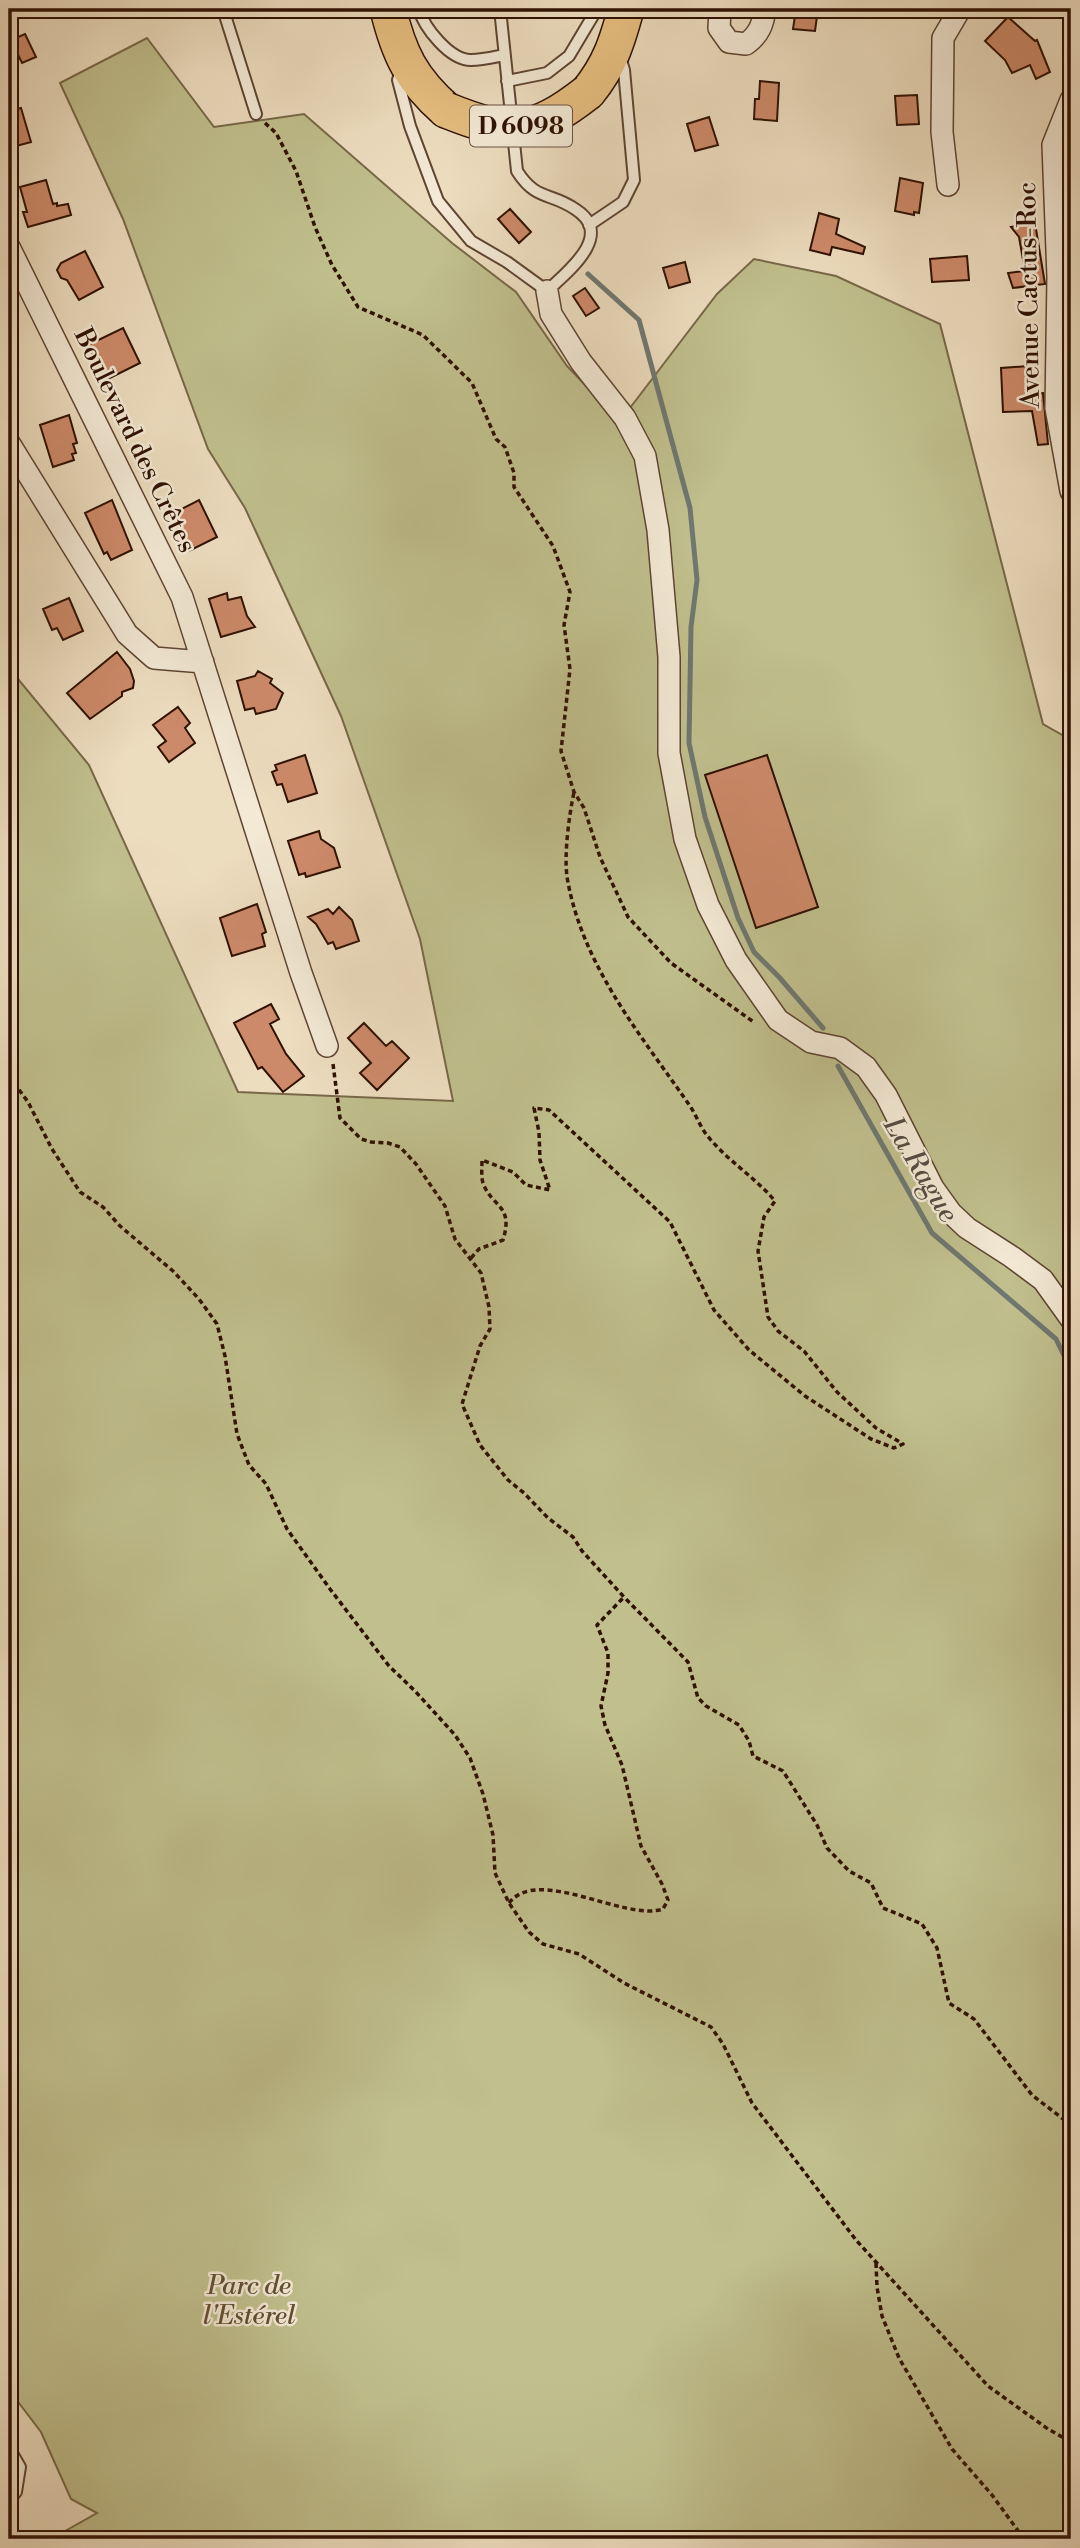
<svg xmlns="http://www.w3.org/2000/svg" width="1080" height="2548" viewBox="0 0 1080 2548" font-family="'Libre Bodoni',serif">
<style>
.green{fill:#c0bf8d;stroke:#786848;stroke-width:2}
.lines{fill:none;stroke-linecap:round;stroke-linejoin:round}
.stream{stroke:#6f7770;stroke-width:5}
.building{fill:#cd8a6a;stroke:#2f1103;stroke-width:2}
.service-casing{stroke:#5e4432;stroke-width:14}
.minor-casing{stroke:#5e4432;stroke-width:24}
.primary-casing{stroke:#2f1103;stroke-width:38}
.path{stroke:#2f1103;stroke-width:3.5;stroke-dasharray:5 3.5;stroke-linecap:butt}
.service{stroke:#f3e9d5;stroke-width:10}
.minor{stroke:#f3e9d5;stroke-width:21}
.primary{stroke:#e6be80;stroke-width:35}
.primary-bridge-casing{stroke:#2f1103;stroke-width:38;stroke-linecap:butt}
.primary-bridge{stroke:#e6be80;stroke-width:35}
.labels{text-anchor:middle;stroke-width:5;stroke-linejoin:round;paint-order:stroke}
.shield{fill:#f3e9d5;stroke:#6a5242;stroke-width:2}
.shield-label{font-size:24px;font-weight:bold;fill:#2f1103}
.street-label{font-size:26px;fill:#2f1103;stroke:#f3e9d5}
.park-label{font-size:26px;font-style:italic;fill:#624e33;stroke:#f3e9d5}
.water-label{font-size:28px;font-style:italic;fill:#544c42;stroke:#f3e9d5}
</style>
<rect width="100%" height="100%" fill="#edddbf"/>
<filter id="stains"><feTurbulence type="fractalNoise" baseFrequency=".00286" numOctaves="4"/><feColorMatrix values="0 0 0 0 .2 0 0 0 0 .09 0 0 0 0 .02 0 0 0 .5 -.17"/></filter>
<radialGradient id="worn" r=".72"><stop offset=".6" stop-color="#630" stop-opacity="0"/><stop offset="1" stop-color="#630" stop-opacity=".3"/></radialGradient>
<path class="green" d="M 147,38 L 214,127 L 304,114 L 452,243 L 516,292 L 567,366 L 620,421 L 717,294 L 754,259 L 836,276 L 940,324 L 1043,724 L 1071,740 L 1071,2539 L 51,2539 L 97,2513 L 71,2499 L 41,2432 L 9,2390 L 9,668 L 89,765 L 238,1092 L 453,1101 L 420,939 L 341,716 L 245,508 L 208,449 L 123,219 L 60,83 Z"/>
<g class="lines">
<path class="stream" d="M 588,274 L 639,320 L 690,508 L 697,580 L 691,627 L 689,743 L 705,817 L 738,918 L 754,952 L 779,977 L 823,1028
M 838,1066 L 932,1233 L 1056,1339 L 1071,1370"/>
</g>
<path class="building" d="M 796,9 L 818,9 L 815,31 L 793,29 Z
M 1008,17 L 1035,41 L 1037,40 L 1050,72 L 1036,79 L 1030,65 L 1012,73 L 1005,60 L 985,41 Z
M 25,34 L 36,57 L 22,63 L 11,40 Z
M 760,81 L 779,83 L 777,121 L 754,119 L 755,99 L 759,99 Z
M 917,95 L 919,124 L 897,125 L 895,96 Z
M 21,108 L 31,142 L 9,148 L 9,111 Z
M 709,117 L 718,145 L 695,151 L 687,124 Z
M 900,178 L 923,183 L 919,213 L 914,212 L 914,215 L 895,211 Z
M 46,180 L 53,204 L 57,203 L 57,206 L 68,204 L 71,215 L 28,227 L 23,212 L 27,212 L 20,187 Z
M 510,209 L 531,232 L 519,243 L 498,219 Z
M 819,213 L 839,219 L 836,234 L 865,247 L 863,254 L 832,247 L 830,255 L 810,250 Z
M 1035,223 L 1045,284 L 1013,288 L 1008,273 L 1025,271 L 1019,237 L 1011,227 Z
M 85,251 L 103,287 L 79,300 L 67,280 L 61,278 L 57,270 L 61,263 Z
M 967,256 L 969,280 L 932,282 L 930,259 Z
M 685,262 L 690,282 L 669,288 L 663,268 Z
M 585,288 L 599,308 L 586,316 L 573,296 Z
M 123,328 L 140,363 L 106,380 L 88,345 Z
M 1028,366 L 1030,394 L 1043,393 L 1048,444 L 1038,445 L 1032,411 L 1003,412 L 1001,368 Z
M 69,415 L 77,443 L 73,444 L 76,453 L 72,454 L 74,460 L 53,467 L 40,425 Z
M 112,500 L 132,550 L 111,560 L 107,552 L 104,554 L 85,513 Z
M 199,500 L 217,537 L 189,551 L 170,515 Z
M 227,593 L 228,600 L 241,597 L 247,616 L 255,627 L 221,637 L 209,599 Z
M 69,598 L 83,631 L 63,640 L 57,628 L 52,630 L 43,609 Z
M 117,652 L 130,669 L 134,681 L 133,688 L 122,692 L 122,696 L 90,719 L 67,693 Z
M 258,671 L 272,679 L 270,683 L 283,693 L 276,709 L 256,714 L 254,708 L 245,710 L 237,681 L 255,676 Z
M 178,707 L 190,723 L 185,728 L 195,743 L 169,762 L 158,747 L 166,741 L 153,725 Z
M 305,755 L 317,793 L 288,802 L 282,784 L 277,785 L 272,772 L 277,770 L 275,765 Z
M 767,755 L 818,907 L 756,928 L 705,775 Z
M 319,831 L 321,839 L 334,848 L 340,867 L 306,877 L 305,873 L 299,875 L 288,841 Z
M 257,904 L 266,932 L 262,934 L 265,946 L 232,956 L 220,918 Z
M 339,907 L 352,920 L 359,941 L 336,949 L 333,942 L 328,944 L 316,924 L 308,917 L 328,909 L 333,914 Z
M 271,1004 L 279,1019 L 270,1024 L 286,1054 L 304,1076 L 283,1092 L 262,1067 L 258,1069 L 234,1023 Z
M 364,1023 L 386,1046 L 392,1041 L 409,1058 L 377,1090 L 360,1073 L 371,1063 L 348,1038 Z"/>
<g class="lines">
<g class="service-casing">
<path id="service" d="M 223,9 L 256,114
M 419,9 C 424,28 450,60 471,60 C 482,60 494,57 504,55
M 401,69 L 398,80 L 410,126 L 438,201 L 471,241 L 507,262 L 547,291 C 567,272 616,235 575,209 C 550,192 536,201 517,171 L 500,9
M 507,81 L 547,73 L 569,56 L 597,9
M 589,225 L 623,202 L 634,180 L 624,70 L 620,57
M 9,2448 L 20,2467 L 16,2492 L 9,2499"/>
</g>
<g class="minor-casing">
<path id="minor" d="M 720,9 L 719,28 L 729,42 L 746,44 C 759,35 763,24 765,9
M 1071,100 L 1053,145 L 1058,277 L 1056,408 L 1071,491
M 948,185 L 942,132 L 943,38 L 960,9
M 9,247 L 182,597 L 301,973 L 327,1046
M 547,291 L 551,314 L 581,362 L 625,418 L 645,456 L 658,530 L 669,657 L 669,753 L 685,839 L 708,905 L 736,960 L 778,1020 L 811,1042 L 840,1048 L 866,1067 L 886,1095 L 933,1188 L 951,1213 L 967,1228 L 1012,1257 L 1043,1280 L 1071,1319
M 9,443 L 127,634 L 154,658 L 203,662"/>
</g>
<g class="primary-casing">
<path id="primary" d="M 388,9 C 399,54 411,79 446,110
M 588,92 C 610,65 617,42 626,9"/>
</g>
<path class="path" d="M 265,123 L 276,133 L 296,171 L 315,227 L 332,265 L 358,307 L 423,335 L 472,383 L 496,439 L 505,447 L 514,473 L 514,487 L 553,546 L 570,592 L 564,625 L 570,669 L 561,751 L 574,792 L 584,808 L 600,857 L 628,917 L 671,963 L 755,1023
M 333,1064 L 340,1118 L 361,1139 L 371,1142 L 388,1143 L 400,1147 L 416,1164 L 445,1206 L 455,1239 L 481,1273 L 489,1307 L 490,1329 L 480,1346 L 462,1404 L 480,1445 L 508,1480 L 524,1493 L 548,1518 L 573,1537 L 582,1551 L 624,1597 L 688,1662 L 698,1698 L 706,1706 L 739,1725 L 749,1741 L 753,1756 L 783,1771 L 817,1825 L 827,1848 L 849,1871 L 871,1883 L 883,1908 L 922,1924 L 937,1948 L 949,2003 L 974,2019 L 1032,2095 L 1071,2125
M 9,1076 L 28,1102 L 52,1149 L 80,1192 L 103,1207 L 120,1226 L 173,1271 L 199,1299 L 217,1324 L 225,1356 L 237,1434 L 249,1465 L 266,1484 L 287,1529 L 330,1589 L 389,1666 L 415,1691 L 455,1735 L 470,1758 L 483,1794 L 493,1835 L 495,1873 L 509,1903 L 529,1932 L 543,1944 L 579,1954 L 624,1983 L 711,2027 L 723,2044 L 752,2103 L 856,2240 L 988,2386 L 1048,2429 L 1071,2442
M 471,1258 L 479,1249 L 503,1240 C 514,1204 492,1208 483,1183 C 481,1177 482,1166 482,1160 L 513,1172 L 526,1185 L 550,1190 L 540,1160 L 539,1132 L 534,1108 L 549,1110 L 670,1222 L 714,1310 L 749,1350 L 805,1396 L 871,1439 L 894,1448 L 903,1444 L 876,1428 L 837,1392 L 804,1351 L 778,1331 L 768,1317 L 758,1251 L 764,1217 L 775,1201 C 755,1177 726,1160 706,1134 C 700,1126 696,1115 690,1106 C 641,1035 582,966 567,877 C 564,853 569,816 574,792
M 509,1903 C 538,1865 625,1922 663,1909 L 668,1900 L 662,1884 L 641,1846 L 622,1765 L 605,1725 L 601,1706 L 608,1673 L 608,1653 L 597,1625 L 624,1597
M 876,2263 L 877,2287 L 882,2316 L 899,2358 L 952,2449 L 992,2495 L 1024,2539"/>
<use href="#service" class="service"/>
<use href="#minor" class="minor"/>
<use href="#primary" class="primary"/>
<g class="primary-bridge-casing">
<path id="primary-bridge" d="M 446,110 C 510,136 533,135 588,92"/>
</g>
<use href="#primary-bridge" class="primary-bridge"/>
</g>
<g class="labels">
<rect class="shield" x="470" y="105.5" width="102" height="41" rx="5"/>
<g class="shield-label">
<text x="521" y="134">D 6098</text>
</g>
<g class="street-label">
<text transform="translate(1028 295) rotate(-91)" y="9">Avenue Cactus-Roc</text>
<text transform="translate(136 440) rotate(64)" y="9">Boulevard des Crêtes</text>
</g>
<g class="park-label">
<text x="249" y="2294">Parc de<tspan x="249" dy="30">l'Estérel</tspan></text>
</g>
<g class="water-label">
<text transform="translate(922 1169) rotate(59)" y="10">La Rague</text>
</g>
</g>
<rect width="1080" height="2548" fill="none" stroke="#edddbf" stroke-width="35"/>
<rect x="10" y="10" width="1059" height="2527" fill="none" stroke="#2f1103" stroke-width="3.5"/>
<rect x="18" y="18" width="1045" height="2513" fill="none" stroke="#2f1103" stroke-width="2"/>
<rect width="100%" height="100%" filter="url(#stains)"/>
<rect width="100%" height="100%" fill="url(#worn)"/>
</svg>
